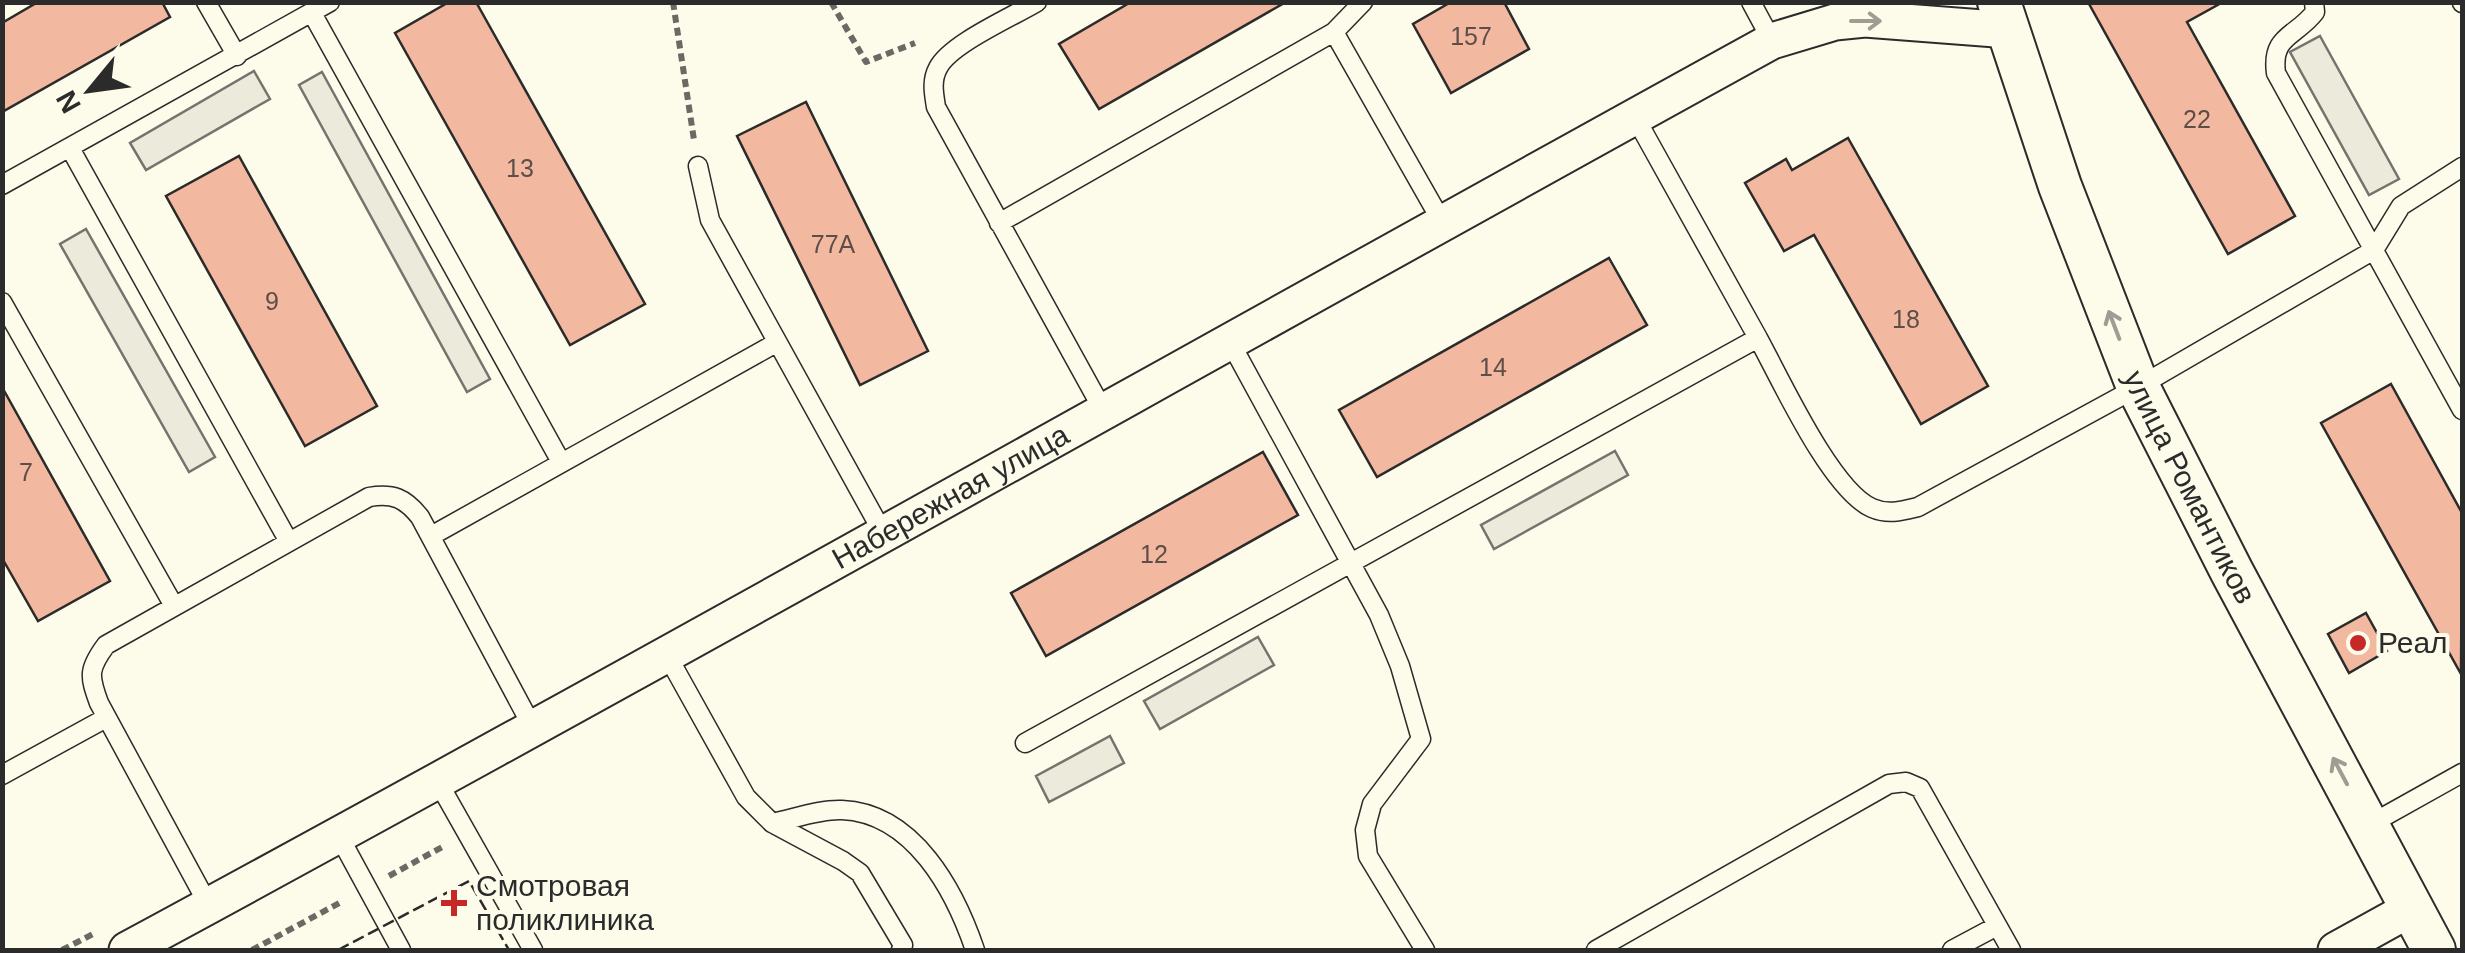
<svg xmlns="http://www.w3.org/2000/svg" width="2465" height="953" viewBox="0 0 2465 953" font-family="Helvetica,sans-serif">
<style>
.parking{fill:#eceadb;stroke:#74746e;stroke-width:2.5}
.building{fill:#f2b8a0;stroke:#2b2b2b;stroke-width:2.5}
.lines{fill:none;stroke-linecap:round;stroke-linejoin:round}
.service-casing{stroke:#2b2b2b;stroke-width:21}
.minor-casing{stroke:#2b2b2b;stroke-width:39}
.tertiary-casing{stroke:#2b2b2b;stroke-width:46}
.path{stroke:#6a6964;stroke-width:6;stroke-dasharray:8 5;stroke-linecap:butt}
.service{stroke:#fdfbea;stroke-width:18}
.minor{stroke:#fdfbea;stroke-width:35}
.tertiary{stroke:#fdfbea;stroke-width:42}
.fence{stroke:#2b2b2b;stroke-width:2.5;stroke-dasharray:12 5;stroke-linecap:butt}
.oneway{stroke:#9e9d94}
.poi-dot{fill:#c62828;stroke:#fdfbea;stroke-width:4}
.labels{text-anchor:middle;stroke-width:8;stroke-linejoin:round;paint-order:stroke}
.number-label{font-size:25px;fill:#5d4e48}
.street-label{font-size:30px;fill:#2b2b2b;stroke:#fdfbea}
.poi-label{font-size:30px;fill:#2b2b2b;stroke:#fdfbea;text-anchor:start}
</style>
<rect width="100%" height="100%" fill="#fdfbea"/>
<path class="parking" d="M 2320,36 L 2399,179 L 2369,195 L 2290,52 Z
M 254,71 L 270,99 L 146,170 L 130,143 Z
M 322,72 L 490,379 L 467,392 L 299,85 Z
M 86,229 L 215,457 L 189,472 L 60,244 Z
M 1615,451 L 1628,475 L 1494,549 L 1481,525 Z
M 1258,637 L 1274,665 L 1160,729 L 1144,701 Z
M 1110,736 L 1124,763 L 1049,802 L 1036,776 Z"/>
<path class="building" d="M 38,2 L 162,2 L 170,17 L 2,112 L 2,23 Z
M 449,2 L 476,2 L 645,304 L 570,345 L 395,33 Z
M 1131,2 L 1286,2 L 1099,109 L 1059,44 Z
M 1451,2 L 1504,2 L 1529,49 L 1451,93 L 1413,24 Z
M 2088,2 L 2223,2 L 2187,22 L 2295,216 L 2228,254 Z
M 806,102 L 928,351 L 860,385 L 737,136 Z
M 1848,138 L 1988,386 L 1921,424 L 1814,235 L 1784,251 L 1745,183 L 1786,159 L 1792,170 Z
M 239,156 L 377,406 L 305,446 L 166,196 Z
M 1609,258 L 1647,325 L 1377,477 L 1339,410 Z
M 2391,384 L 2462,513 L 2461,674 L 2321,423 Z
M 2,387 L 110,581 L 38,621 L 2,558 Z
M 1263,452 L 1298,515 L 1046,656 L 1011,593 Z
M 2366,613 L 2387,651 L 2349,673 L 2328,634 Z"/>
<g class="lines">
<g class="service-casing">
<path id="service" d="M 206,2 L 237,56
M 1037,2 C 1012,17 950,44 938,68 C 931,81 934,94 936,107 L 1103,410
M 1363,2 L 1334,32 L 1442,222
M 1751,2 L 1772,41
M 2314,2 L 2315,12 C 2296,37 2271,35 2276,73 L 2462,410
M 2462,2 L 2462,3
M 312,13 L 561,462
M 70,148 L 289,542
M 698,166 L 710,220 L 883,533
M 2,185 L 330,2
M 999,223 L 1334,32
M 2,302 L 174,606
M 1758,338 C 1781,380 1831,490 1872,508 C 1888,515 1902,511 1918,507 L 2138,387 L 2374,250 L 2401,206 L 2462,167
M 1229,340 L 1379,615 L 1400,666 L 1421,739 L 1372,804 L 1365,830 L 1368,856 L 1425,950
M 431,536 L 776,343
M 667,655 L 746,797 L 772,823 L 843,861 L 860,873 L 903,945 L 901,950
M 1025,743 L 1758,338 L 1635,117
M 2,775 L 106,718
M 438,782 L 533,950
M 772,823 C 793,819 820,809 842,810 C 914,813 955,891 975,950
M 2369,825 L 2462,773
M 339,836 L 401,950
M 209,906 L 99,703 C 89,676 88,669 106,645 L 369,497 C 393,493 405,498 420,517 L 533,728
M 1596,950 L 1889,784 L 1906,782 L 1920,788 L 2011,950
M 1952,950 L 1997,926"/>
</g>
<g class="minor-casing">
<g id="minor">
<path id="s1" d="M 127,950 C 678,652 1223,343 1772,41 L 1835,22 L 1865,19 L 2009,30"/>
<path d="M 2336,950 L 2412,908"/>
</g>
</g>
<g class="tertiary-casing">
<g id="tertiary">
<path id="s2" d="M 1999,2 L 2060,186 L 2138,387 L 2232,572 L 2434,950"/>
</g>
</g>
<path class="path" d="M 673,2 L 694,140
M 831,2 L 866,62 L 915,43
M 389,876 L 444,846
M 62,950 L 93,934
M 252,950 L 343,901"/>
<use href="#service" class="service"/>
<use href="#minor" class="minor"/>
<use href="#tertiary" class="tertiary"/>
<path class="fence" d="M 338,950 L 469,881 L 509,950"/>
</g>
<defs><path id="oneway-shaft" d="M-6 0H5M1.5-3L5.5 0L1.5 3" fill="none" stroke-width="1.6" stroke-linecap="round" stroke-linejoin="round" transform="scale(2.5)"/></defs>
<g class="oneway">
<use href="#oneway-shaft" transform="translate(1866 21)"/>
<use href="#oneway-shaft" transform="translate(2114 325) rotate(-111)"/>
<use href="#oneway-shaft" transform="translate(2340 771) rotate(-118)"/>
</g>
<g class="poi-dot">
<circle cx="2358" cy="643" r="10"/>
<path d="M449 888h10v10h10v10h-10v10h-10v-10h-10v-10h10z"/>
</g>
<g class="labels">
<g class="number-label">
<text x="1471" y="45">157</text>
<text x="2197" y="128">22</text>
<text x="520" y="177">13</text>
<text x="833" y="253">77А</text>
<text x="272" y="310">9</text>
<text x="1906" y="328">18</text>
<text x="1493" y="376">14</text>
<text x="26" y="481">7</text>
<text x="1154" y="563">12</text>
</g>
<g class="street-label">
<text dy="10" stroke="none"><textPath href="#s2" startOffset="522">улица Романтиков</textPath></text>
<text dy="10" stroke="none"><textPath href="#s1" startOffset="940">Набережная улица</textPath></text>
</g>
<g class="poi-label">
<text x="2378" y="653">Реал</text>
<text x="476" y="896">Смотровая<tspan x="476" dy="34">поликлиника</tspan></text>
</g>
</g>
<rect width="2465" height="953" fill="none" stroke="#2b2b2b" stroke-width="10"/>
<g transform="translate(90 90) rotate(241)" stroke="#fdfbea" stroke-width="8" paint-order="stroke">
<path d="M0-8L18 38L0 25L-18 38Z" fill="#2b2b2b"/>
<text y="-15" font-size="28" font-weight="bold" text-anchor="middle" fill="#2b2b2b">N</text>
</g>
</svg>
